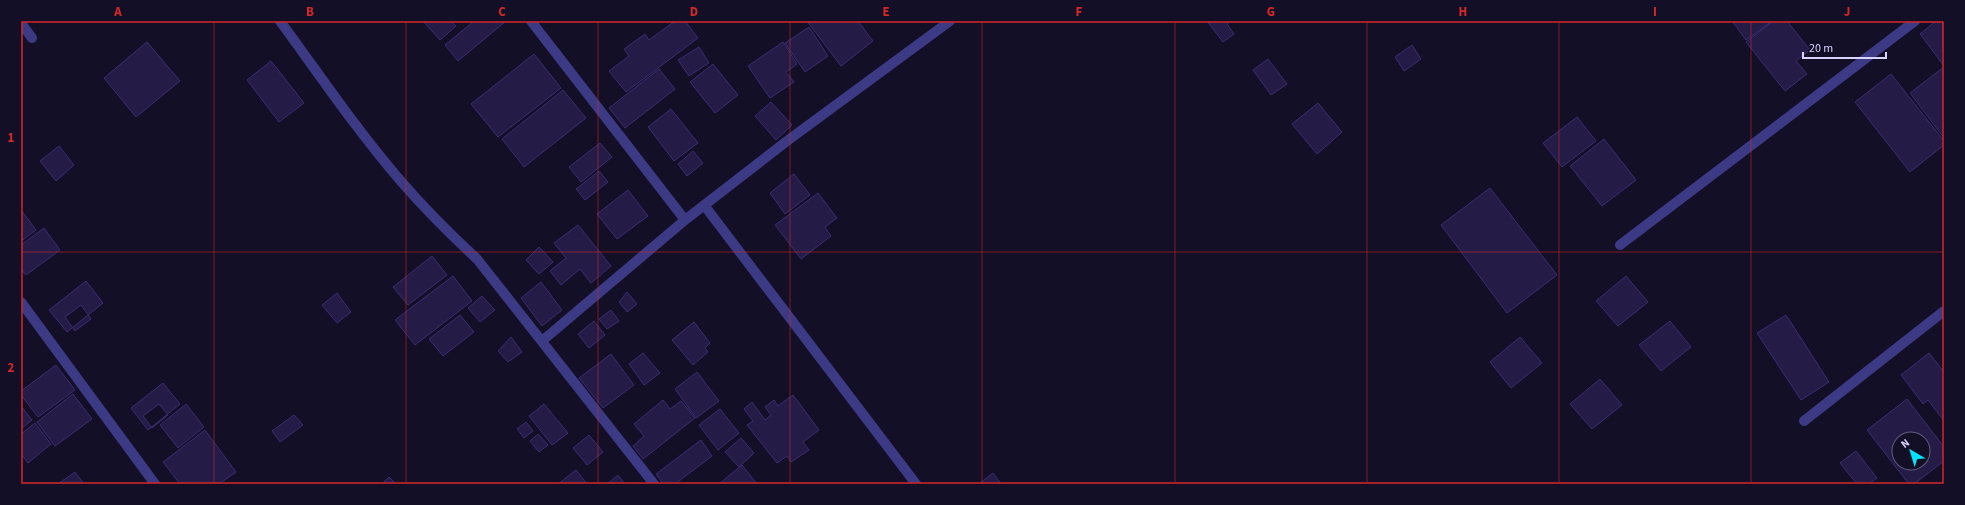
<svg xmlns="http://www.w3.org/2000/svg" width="1965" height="505" viewBox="0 0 1965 505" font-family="'Source Sans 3',sans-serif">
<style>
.building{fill:#241b47;stroke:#3b2d73;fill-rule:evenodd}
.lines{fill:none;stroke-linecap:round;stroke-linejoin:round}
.street{stroke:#3d3a85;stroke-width:10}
.grid{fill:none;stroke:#d62828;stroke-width:1;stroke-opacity:0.55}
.neatline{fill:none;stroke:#d62828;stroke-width:1.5}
.grid-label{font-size:13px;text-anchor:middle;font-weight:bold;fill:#d62828}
</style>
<rect width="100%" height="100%" fill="#130f26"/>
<path class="building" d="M 423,21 L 451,21 L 456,26 L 440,40 Z
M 474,21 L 506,21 L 458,61 L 445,45 Z
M 675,21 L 685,21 L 698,38 L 626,92 L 609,71 L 629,56 L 624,49 L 645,34 L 649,40 Z
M 807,21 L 858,21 L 873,41 L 841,66 Z
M 1207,21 L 1231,21 L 1227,24 L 1234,34 L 1223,42 Z
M 1732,21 L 1772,21 L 1746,40 Z
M 1773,21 L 1787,21 L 1810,50 L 1796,61 L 1807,74 L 1785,91 L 1746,42 Z
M 1936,21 L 1944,22 L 1944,66 L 1920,34 Z
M 809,27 L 828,56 L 805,72 L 785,43 Z
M 147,42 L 180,81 L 136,117 L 104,78 Z
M 783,42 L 797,64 L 786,72 L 794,82 L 770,98 L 748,66 Z
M 1412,45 L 1421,59 L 1404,71 L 1395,57 Z
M 699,47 L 709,63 L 689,76 L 678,60 Z
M 534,54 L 561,88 L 498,137 L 471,104 Z
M 1268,59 L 1287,84 L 1271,95 L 1253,70 Z
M 271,61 L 304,103 L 279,122 L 247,80 Z
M 713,64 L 738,95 L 715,113 L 690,82 Z
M 1944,67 L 1944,138 L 1910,93 Z
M 659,69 L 675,89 L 625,128 L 609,108 Z
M 1891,74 L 1944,141 L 1944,145 L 1910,172 L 1855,102 Z
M 563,90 L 586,118 L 524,167 L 502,139 Z
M 771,102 L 792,125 L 776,140 L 755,116 Z
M 1318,103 L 1342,132 L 1317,154 L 1292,124 Z
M 671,109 L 698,143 L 674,161 L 648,127 Z
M 1577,117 L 1596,141 L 1562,167 L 1543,143 Z
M 1604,139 L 1636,180 L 1602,206 L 1570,166 Z
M 600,143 L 612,157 L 581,182 L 569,167 Z
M 59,146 L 74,165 L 56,181 L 40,161 Z
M 693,151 L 703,163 L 687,176 L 678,164 Z
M 599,171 L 608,182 L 585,200 L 576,189 Z
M 794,174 L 810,195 L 785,214 L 770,193 Z
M 1490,188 L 1557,275 L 1507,313 L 1441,225 Z
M 628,190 L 648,216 L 617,239 L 597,214 Z
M 818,193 L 837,218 L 825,227 L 831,236 L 801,259 L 775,225 Z
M 21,210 L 36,230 L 21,241 Z
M 578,225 L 611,266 L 591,283 L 580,269 L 561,285 L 550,271 L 566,258 L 554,243 Z
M 44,228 L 60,250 L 26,275 L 21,269 L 21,245 Z
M 539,247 L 553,262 L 539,274 L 526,260 Z
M 432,256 L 447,275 L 408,305 L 393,287 Z
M 453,276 L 472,301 L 415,345 L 395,320 Z
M 1626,276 L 1648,302 L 1618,326 L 1596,301 Z
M 86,281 L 103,303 L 67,332 L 49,310 Z
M 541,282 L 562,310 L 542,326 L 521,298 Z
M 627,292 L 637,304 L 627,312 L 619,302 Z
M 337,293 L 351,312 L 337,323 L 322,305 Z
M 482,296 L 495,310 L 480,322 L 468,308 Z
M 81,305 L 91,319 L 75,331 L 65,317 Z
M 611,310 L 619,321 L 607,329 L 599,319 Z
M 460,315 L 474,332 L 443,356 L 429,339 Z
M 1786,315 L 1829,382 L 1801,400 L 1757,333 Z
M 594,321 L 605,335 L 589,348 L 578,334 Z
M 1670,321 L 1691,347 L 1661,371 L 1639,345 Z
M 694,322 L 710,343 L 705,348 L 708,352 L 693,365 L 672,340 Z
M 511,337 L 522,352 L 508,362 L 498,351 Z
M 1520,337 L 1542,363 L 1511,388 L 1490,362 Z
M 643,353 L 660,373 L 644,385 L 629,364 Z
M 1929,353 L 1944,372 L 1944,421 L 1928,400 L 1923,404 L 1901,375 Z
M 611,354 L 634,385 L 603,408 L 579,378 Z
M 56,365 L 75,390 L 38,417 L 21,395 L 21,391 Z
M 697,372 L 719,401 L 696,418 L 675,389 Z
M 1600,379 L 1622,405 L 1592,429 L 1570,404 Z
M 163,383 L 180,404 L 148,430 L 131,408 Z
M 73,394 L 92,419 L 55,446 L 37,422 Z
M 793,395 L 819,430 L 803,442 L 809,450 L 791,462 L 787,456 L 777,463 L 747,425 L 753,421 L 744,409 L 752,402 L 765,420 L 771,415 L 765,407 L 774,400 L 778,406 Z
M 1907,399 L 1944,447 L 1944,461 L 1914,484 L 1909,484 L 1867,430 ZM 1899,439 L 1923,439 L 1923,463 L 1899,463 Z
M 663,400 L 670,409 L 681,401 L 695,418 L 643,459 L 633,446 L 644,436 L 634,424 Z
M 159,404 L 168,415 L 152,428 L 143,416 Z
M 186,404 L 204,427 L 178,448 L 160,425 Z
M 544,404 L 568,433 L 552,445 L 529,416 Z
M 21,406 L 32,420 L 21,429 Z
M 720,409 L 739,433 L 718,450 L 699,425 Z
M 294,415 L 303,425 L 280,442 L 272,431 Z
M 526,422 L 533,431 L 524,438 L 517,429 Z
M 35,423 L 51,444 L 28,463 L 21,454 L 21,434 Z
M 205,430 L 236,472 L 219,484 L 180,484 L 163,462 Z
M 538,434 L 548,445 L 539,452 L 530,441 Z
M 589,435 L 603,452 L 587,465 L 573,448 Z
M 741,438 L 754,453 L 739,467 L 725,452 Z
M 701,440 L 712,456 L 675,484 L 663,484 L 656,474 Z
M 1856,451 L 1877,478 L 1869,484 L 1857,484 L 1840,463 Z
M 742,465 L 757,484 L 719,484 Z
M 576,470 L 587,484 L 558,484 Z
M 75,472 L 84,484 L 58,484 Z
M 993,473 L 1001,484 L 979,484 Z
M 618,475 L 625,484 L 607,484 Z
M 389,477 L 396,484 L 382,484 Z"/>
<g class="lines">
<path class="street" d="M 280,21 C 319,74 356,129 399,179 C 423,207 450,234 477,259 L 654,484
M 531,21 L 685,220
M 21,23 L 32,38
M 704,205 L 916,484
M 1620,245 L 1915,21
M 21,302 L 155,484
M 542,341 L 685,220 L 787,141 L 950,21
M 1804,421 L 1944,311"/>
</g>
<path class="grid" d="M 214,21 L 214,484M 406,21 L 406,484M 598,21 L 598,484M 790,21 L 790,484M 982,21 L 982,484M 1175,21 L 1175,484M 1367,21 L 1367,484M 1559,21 L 1559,484M 1751,21 L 1751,484M 21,252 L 1944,252"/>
<rect width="1965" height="505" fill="none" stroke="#130f26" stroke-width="44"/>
<g transform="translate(1911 451) rotate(322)"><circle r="19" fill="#130f26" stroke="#625e7d"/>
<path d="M0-3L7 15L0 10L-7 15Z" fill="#00e5ff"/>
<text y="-6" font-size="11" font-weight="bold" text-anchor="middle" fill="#d9d4ff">N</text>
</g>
<path d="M1803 52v6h83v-6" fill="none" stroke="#d9d4ff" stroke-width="2"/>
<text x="1809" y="52" font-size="12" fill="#d9d4ff" stroke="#130f26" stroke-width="3" paint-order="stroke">20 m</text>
<rect x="22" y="22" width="1921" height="461" class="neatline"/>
<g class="grid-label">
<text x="118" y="16">A</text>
<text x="310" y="16">B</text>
<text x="502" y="16">C</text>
<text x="694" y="16">D</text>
<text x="886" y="16">E</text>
<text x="1079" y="16">F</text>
<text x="1271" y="16">G</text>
<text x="1463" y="16">H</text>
<text x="1655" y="16">I</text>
<text x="1847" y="16">J</text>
<text x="11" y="142">1</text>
<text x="11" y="372">2</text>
</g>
</svg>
